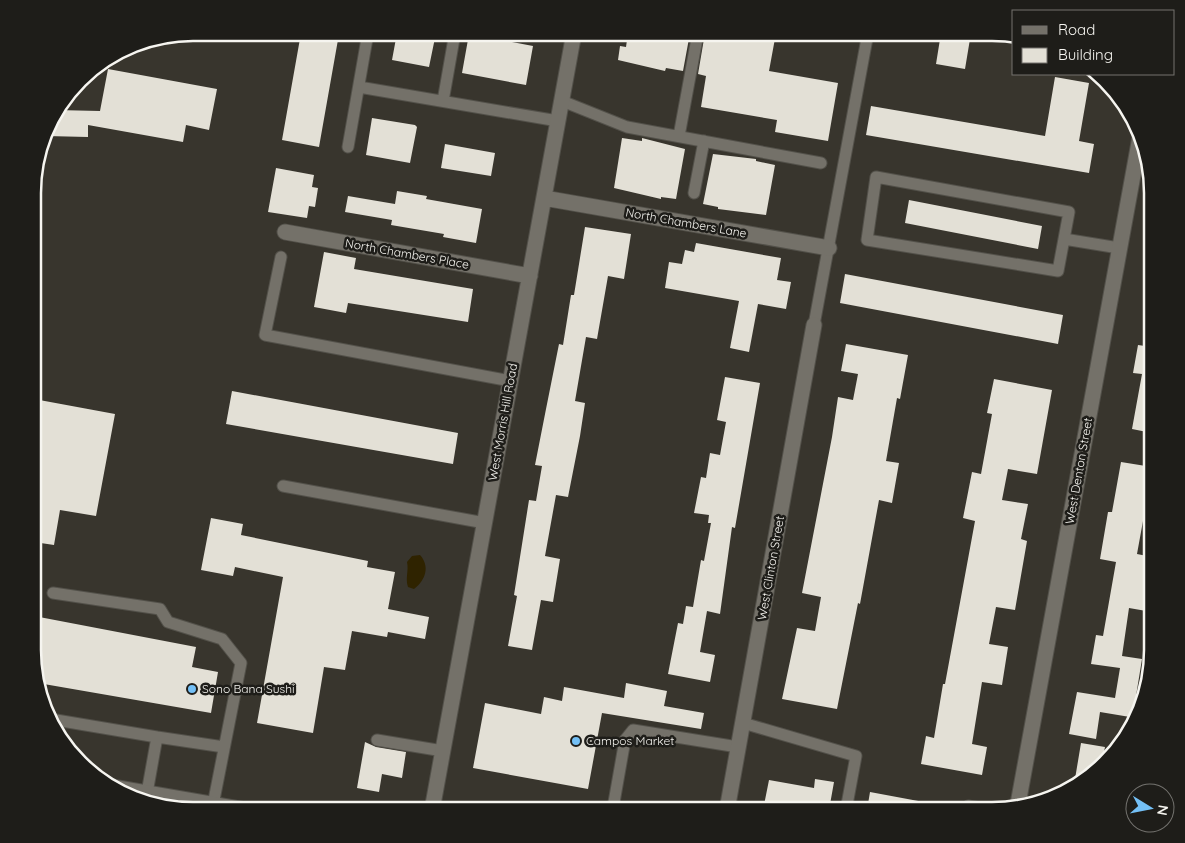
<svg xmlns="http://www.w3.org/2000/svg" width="1185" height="843" viewBox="0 0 1185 843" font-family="Quicksand,sans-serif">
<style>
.water{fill:#2f2300}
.building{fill:#e3e0d6}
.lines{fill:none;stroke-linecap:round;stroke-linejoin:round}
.lane-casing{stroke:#53514a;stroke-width:13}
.street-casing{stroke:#53514a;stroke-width:17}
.secondary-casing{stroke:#53514a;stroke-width:17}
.lane{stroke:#747169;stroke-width:11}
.street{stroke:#747169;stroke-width:15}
.secondary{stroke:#747169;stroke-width:15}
.poi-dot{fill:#74c0f6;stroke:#1e1d19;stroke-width:2}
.labels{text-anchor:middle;stroke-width:5;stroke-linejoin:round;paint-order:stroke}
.street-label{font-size:12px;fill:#f6f5f0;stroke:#1e1d19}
.poi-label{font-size:12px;fill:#f6f5f0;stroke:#1e1d19;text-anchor:start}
.rim{fill:none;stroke:#f6f5f0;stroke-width:2.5}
</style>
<rect width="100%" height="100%" fill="#38352d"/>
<path class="water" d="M 420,555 C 430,566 426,580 414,589 L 408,587 C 405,578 409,571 407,562 L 412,556 Z"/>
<path class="building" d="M 301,33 L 339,34 L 319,147 L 282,140 Z
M 397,33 L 436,33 L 429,67 L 392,60 Z
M 628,33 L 690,33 L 683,71 L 666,68 L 665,71 L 618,60 L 620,46 L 626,47 Z
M 705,33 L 776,33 L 769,71 L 838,83 L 828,141 L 775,132 L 777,120 L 701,107 L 706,76 L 698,74 Z
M 941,33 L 971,33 L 965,69 L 936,64 Z
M 469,34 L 533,46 L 526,85 L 462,73 Z
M 108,69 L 217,89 L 209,130 L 186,125 L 183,142 L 88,125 L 88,137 L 46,136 L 56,110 L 100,111 Z
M 1055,77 L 1089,83 L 1079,141 L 1094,144 L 1089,173 L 866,135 L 871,106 L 1045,136 Z
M 372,118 L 415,125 L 417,127 L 410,163 L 366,155 Z
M 622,138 L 642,141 L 642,138 L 685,149 L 676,199 L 661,197 L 661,199 L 614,188 Z
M 445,144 L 495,153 L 491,176 L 441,168 Z
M 713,154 L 756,159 L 756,161 L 775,165 L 766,215 L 718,209 L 718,207 L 703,204 Z
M 276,168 L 314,175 L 312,187 L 318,188 L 315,207 L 309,206 L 307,218 L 268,212 Z
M 397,191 L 427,196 L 426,199 L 482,209 L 476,243 L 443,237 L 444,234 L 391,225 L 392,220 L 345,212 L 348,196 L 395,204 Z
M 909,200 L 1042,226 L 1038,249 L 905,223 Z
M 585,227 L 631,234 L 624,279 L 608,276 L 597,339 L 586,337 L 575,401 L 585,403 L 580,436 L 568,497 L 556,495 L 545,556 L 560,559 L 553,602 L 541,600 L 532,650 L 508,646 L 517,596 L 514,595 L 529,500 L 536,501 L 542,466 L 535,465 L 546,409 L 559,344 L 563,345 L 571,295 L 574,295 Z
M 696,243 L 781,258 L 777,280 L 791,282 L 786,309 L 758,304 L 749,352 L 730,348 L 739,301 L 665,288 L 669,262 L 682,264 L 685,250 L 694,252 Z
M 324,252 L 356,258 L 354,269 L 473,289 L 468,322 L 348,303 L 346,313 L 314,307 Z
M 845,274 L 1063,315 L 1058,344 L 840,303 Z
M 846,344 L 908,355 L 900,399 L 897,398 L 886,461 L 899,463 L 892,503 L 879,500 L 860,604 L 858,603 L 837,709 L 782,699 L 797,628 L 815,631 L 821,597 L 802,593 L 832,437 L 838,397 L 853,400 L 858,374 L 841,371 Z
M 1138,345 L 1152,347 L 1152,433 L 1132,429 L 1142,374 L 1133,373 Z
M 725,377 L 760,383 L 735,528 L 732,527 L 720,614 L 707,611 L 700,652 L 715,655 L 710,682 L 668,674 L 678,623 L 683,624 L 686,606 L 693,607 L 701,560 L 704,561 L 711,523 L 708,523 L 709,515 L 694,513 L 701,477 L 706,478 L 710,453 L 720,455 L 726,422 L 717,420 Z
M 994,379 L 1052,390 L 1037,474 L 1008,469 L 1002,500 L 1028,504 L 1021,539 L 1027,541 L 1015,610 L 996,607 L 989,644 L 1008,647 L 1002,685 L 982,682 L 972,744 L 987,747 L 982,775 L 921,764 L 926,736 L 934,738 L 943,684 L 945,684 L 975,521 L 963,518 L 972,472 L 981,474 L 992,414 L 987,413 Z
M 232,391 L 458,433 L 453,464 L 226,424 Z
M 34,399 L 115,414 L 96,516 L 60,510 L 54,545 L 34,542 L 34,522 L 40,489 L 34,488 Z
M 1121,462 L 1152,467 L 1152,500 L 1147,499 L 1137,554 L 1152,557 L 1152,612 L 1129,608 L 1122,656 L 1142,659 L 1136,696 L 1144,697 L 1140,711 L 1136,718 L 1100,712 L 1096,739 L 1069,734 L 1077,692 L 1115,698 L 1121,662 L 1120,668 L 1091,664 L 1096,635 L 1103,636 L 1116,562 L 1100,559 L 1108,512 L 1112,512 Z
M 211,518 L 243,524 L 241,535 L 368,561 L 367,567 L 395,572 L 388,609 L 429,617 L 425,639 L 388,632 L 387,637 L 352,631 L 345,670 L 324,667 L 313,733 L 257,723 L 283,577 L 235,567 L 233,576 L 201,570 Z
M 34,616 L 196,647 L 192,667 L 218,672 L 211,713 L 38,683 L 34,670 Z
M 626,683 L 667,691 L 664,706 L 704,713 L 701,729 L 602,713 L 588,789 L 473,768 L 485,703 L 541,714 L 544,697 L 562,701 L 564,687 L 624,698 Z
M 365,742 L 376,747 L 406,752 L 402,778 L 382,774 L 379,792 L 357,788 Z
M 1081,743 L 1105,747 L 1102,762 L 1074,785 Z
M 815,779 L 834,782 L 829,810 L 763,810 L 769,780 L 814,788 Z
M 870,792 L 929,803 L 928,810 L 867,810 Z"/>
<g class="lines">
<g class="lane-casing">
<path id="lane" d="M 359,87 L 558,121
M 443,101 L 455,33
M 562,101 L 627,127 L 821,163
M 679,136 L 698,33
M 348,147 L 368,33
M 694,193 L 704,141
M 1064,239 L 1058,271 L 867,240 L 876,177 L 1069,212 L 1064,239 L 1119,248
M 281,257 L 265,335 L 511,381
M 814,325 L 868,33
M 283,486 L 485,523
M 53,593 L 160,609 L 168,622 L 222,639 L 241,663 L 212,810
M 50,719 L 157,737 L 147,793
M 743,723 L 856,756 L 846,810
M 157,737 L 224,747
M 377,740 L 443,751
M 613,808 L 625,740 L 633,730 L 738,747
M 968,810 L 968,806 L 992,810"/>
</g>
<g class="street-casing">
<path id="street" d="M 544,198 L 829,248
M 285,232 L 530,276
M 1018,804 L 1140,137
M 432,810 L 574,33
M 727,810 L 814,325"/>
</g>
<g class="secondary-casing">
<path id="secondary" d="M 112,787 L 245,810"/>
</g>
<use href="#lane" class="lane"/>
<use href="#street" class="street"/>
<use href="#secondary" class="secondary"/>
</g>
<g class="poi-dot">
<circle cx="192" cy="689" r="5"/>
<circle cx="576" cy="741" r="5"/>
</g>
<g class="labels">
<g class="street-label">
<text transform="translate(686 223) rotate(10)" y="4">North Chambers Lane</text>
<text transform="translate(407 254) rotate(10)" y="4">North Chambers Place</text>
<text transform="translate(503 422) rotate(-80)" y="4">West Morris Hill Road</text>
<text transform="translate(1079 471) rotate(-80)" y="4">West Denton Street</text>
<text transform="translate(771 568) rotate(-80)" y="4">West Clinton Street</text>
</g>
<g class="poi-label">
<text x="202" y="693">Sono Bana Sushi</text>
<text x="586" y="745">Campos Market</text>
</g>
</g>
<path d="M0 0H1185V843H0ZM193 41H992A152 152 0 0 1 1144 193V650A152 152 0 0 1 992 802H193A152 152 0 0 1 41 650V193A152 152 0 0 1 193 41Z" fill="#1e1d19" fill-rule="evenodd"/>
<path class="rim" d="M193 41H992A152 152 0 0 1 1144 193V650A152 152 0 0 1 992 802H193A152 152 0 0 1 41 650V193A152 152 0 0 1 193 41Z"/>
<rect x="1012" y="10" width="162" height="65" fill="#1e1d19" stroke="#74736f"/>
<rect x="1022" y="26" width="25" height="8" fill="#747169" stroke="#74736f"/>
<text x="1058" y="35" font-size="15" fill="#f6f5f0">Road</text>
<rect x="1022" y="48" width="25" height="15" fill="#e3e0d6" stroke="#74736f"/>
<text x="1058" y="60" font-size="15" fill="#f6f5f0">Building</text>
<g transform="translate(1150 808) rotate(100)"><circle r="24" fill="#1e1d19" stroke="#74736f"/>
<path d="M0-4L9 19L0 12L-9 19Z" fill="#74c0f6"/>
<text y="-8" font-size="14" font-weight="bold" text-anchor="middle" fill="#f6f5f0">N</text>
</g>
</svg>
